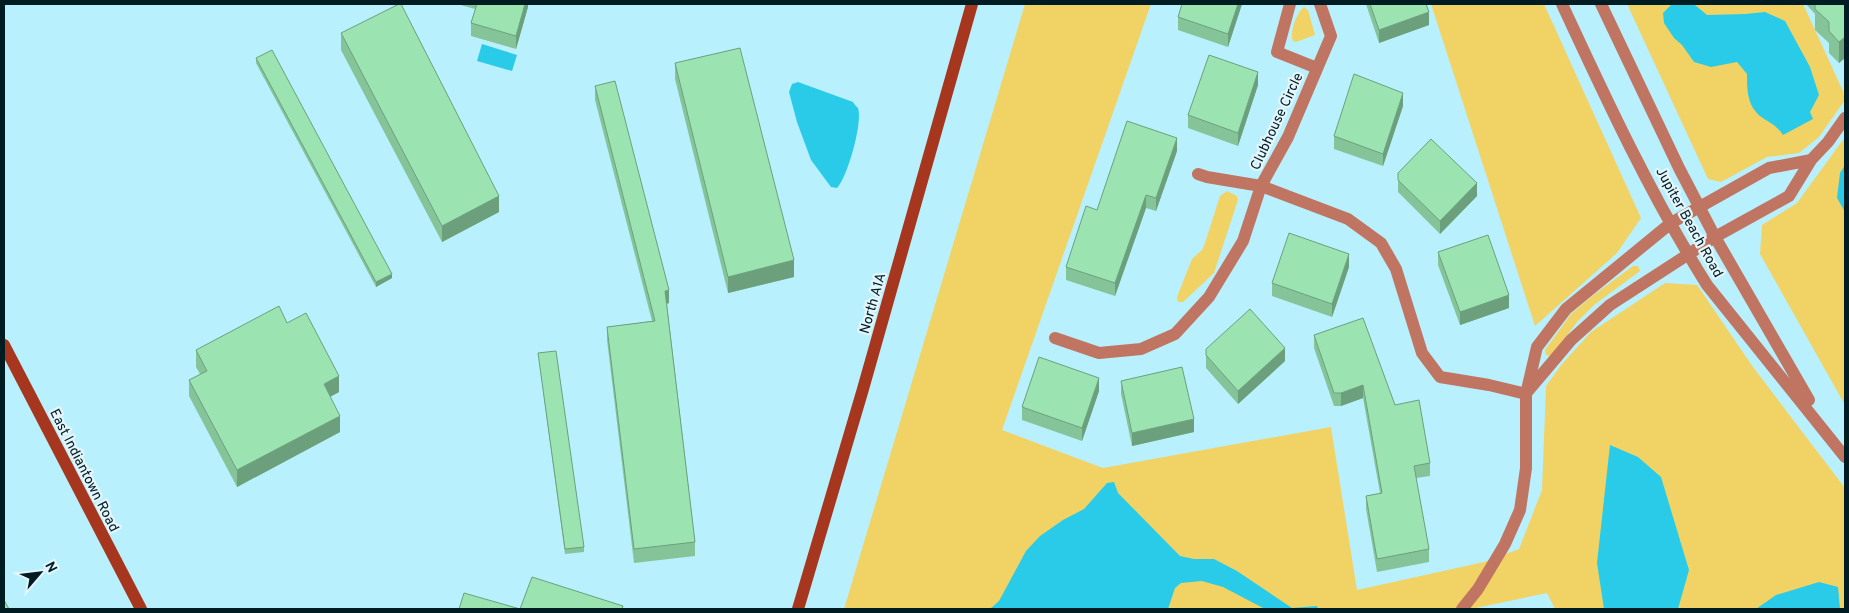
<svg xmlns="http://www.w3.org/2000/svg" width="1849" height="613" viewBox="0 0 1849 613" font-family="Overpass,sans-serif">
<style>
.green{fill:#f1d365}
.water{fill:#29cbe8}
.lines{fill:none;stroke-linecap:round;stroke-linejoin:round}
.street{stroke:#c07563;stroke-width:12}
.secondary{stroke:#a6371e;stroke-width:12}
.wall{fill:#85c499}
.shaded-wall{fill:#6ca07d}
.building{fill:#9be4b2;stroke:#6ca07d}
.labels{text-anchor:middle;stroke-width:4.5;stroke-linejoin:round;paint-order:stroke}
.street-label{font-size:14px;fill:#001c23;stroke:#e4f6fb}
</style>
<rect width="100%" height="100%" fill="#b8f0fe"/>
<path class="green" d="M 1025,4 L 1151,4 L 1002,430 L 1103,468 L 1331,427 L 1357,590 L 1484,562 L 1519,549 L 1542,490 L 1546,386 L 1562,364 L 1591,332 L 1665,283 L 1697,285 L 1753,367 L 1845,488 L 1845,609 L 1555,609 L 1547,593 L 1471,609 L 844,609 Z
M 1431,4 L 1544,4 L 1641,218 L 1617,253 L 1535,326 Z
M 1627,4 L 1803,4 L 1843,91 L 1845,100 L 1819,137 L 1799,153 L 1767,157 L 1721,182 L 1708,179 Z
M 1304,7 L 1308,10 L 1315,35 L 1296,42 L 1293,41 C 1289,33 1297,12 1304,7 Z
M 1845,137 L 1845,405 L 1760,254 L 1762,225 L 1797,203 Z
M 1227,191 L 1237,196 L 1238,200 L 1214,273 L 1183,302 L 1178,302 L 1177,297 L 1192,259 L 1202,250 L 1205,243 L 1220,196 Z
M 1633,266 L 1638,266 L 1640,271 L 1594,305 L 1578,321 L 1551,356 L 1546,355 L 1545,350 L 1571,314 L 1591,297 Z"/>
<path class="water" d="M 1672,4 L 1695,5 L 1707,15 L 1745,14 L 1765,12 L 1785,21 L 1810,67 L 1819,95 L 1810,112 L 1813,119 L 1783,135 C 1774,121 1764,122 1756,112 C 1747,102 1747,87 1747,74 L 1737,62 L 1711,67 L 1694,62 L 1682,45 L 1674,38 L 1664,23 L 1663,13 Z
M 482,44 L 517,55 L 512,71 L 477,61 Z
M 798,82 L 853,102 C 854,104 857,107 858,108 C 863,123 847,178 837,188 L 831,187 L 811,160 L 797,122 L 789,92 L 792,84 Z
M 1845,165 L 1845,212 L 1837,198 L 1840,173 Z
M 1610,445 L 1638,457 L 1661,477 L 1689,570 L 1678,609 L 1604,609 L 1597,563 Z
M 1114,482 L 1118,493 L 1180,556 L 1194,559 L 1214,559 L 1237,571 L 1292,608 L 1317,606 L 1318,609 L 1265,609 L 1223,587 L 1202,581 L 1181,583 L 1175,588 L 1168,609 L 990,609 L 999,601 L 1026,551 L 1040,536 L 1063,520 L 1084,509 L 1107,483 Z
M 1819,582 L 1838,587 L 1840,609 L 1756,609 L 1776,595 Z"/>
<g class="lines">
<path class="street" d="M 1290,4 L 1277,52 L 1317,68
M 1562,4 C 1606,99 1651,196 1707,285 L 1845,457
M 1601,4 L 1679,168 L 1715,237 L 1809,400
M 1198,174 L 1207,177 L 1261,186 L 1348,219 L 1381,243 L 1396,269 L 1422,353 L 1440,377 L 1489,385 L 1526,394
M 1055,338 L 1099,353 L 1141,349 L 1175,334 L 1209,297 L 1243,241 L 1261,186 L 1288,137 L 1331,36 L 1320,4
M 1527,392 L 1571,340 L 1610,305 L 1715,237 L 1789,196 L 1811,160 L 1828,142 L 1845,118
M 1462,609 L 1478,589 L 1505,544 L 1520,510 L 1526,468 L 1526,394 L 1537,347 L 1566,309 L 1671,223 L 1769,168 L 1811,160"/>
<path class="secondary" d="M 4,345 L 141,609
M 798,609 L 863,389 L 972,4"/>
</g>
<path class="wall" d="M 457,4 L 528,4 L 528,7 L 516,49 L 471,36 L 471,23 L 475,9 Z
M 1242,4 L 1228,47 L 1178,30 L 1178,17 Z
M 1366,4 L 1426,4 L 1429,25 L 1379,43 Z
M 1806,4 L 1845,4 L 1845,58 L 1839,63 L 1829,53 L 1829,43 L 1815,30 L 1815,14 Z
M 341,33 L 499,212 L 442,242 L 341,50 Z
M 256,58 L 392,278 L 376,287 L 256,63 Z
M 675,63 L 794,277 L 728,293 L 675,79 Z
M 1258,85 L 1238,146 L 1188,128 L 1188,115 Z
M 595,86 L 669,303 L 667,304 L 695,542 L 695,556 L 634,563 L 607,340 L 607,327 L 652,321 L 595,100 Z
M 1403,106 L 1383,166 L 1334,149 L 1334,136 Z
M 1177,151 L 1156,211 L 1146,208 L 1115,296 L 1066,280 L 1066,267 L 1097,210 Z
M 1398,173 L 1477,196 L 1440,234 L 1398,192 Z
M 1438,252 L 1509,308 L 1460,325 L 1438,265 Z
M 1349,267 L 1332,317 L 1272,296 L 1272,283 Z
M 1314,335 L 1395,405 L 1430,463 L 1430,476 L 1416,478 L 1429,549 L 1429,562 L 1377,572 L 1366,509 L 1366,496 L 1380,493 L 1363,398 L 1341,406 L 1334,406 L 1314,348 Z
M 1206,349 L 1285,361 L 1238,404 L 1206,368 Z
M 196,350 L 339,392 L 330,397 L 340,432 L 237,487 L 189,396 L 189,380 L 200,374 L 196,367 Z
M 538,353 L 584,547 L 584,552 L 565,554 Z
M 1121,381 L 1194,432 L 1132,446 L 1121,394 Z
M 1099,391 L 1082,441 L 1022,420 L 1022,407 Z"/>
<path class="shaded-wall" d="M 525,4 L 528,4 L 528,7 L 516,49 L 516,36 Z
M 1238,4 L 1242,4 L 1228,47 L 1228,34 Z
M 1429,12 L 1429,25 L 1379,43 L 1379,30 Z
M 1845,37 L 1845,58 L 1839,63 L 1839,42 Z
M 1258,72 L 1258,85 L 1238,146 L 1238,133 Z
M 1403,93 L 1403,106 L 1383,166 L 1383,154 Z
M 1177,138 L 1177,151 L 1156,211 L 1156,198 Z
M 1477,183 L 1477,196 L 1440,234 L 1440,221 Z
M 1146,195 L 1146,208 L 1115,296 L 1115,283 Z
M 499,196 L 499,212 L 442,242 L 442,226 Z
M 1349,254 L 1349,267 L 1332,317 L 1332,304 Z
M 794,260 L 794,277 L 728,293 L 728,277 Z
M 392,274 L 392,278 L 376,287 L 376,282 Z
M 669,290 L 669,303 L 665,304 L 665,291 Z
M 1509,295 L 1509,308 L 1460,325 L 1460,312 Z
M 1285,348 L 1285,361 L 1238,404 L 1238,391 Z
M 339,376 L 339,392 L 324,400 L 324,384 Z
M 1099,378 L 1099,391 L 1082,441 L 1082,428 Z
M 1363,385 L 1363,398 L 1341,406 L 1341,393 Z
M 340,416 L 340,432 L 237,487 L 237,470 Z
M 1194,419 L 1194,432 L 1132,446 L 1132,433 Z"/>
<path class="building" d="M 399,4 L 401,4 L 499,196 L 442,226 L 341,33 Z
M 477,4 L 525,4 L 516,36 L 471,23 Z
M 1182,4 L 1238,4 L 1228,34 L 1178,17 Z
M 1370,4 L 1426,4 L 1429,12 L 1379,30 Z
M 1815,4 L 1845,4 L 1845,37 L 1839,42 L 1829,31 L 1829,22 L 1815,9 Z
M 740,48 L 794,260 L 728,277 L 675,63 Z
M 272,50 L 392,274 L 376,282 L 256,58 Z
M 1209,55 L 1258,72 L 1238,133 L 1188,115 Z
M 1354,74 L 1403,93 L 1383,154 L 1334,136 Z
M 615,81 L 669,290 L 665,291 L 695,542 L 634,549 L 607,327 L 655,321 L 595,86 Z
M 1127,121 L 1177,138 L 1156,198 L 1146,195 L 1115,283 L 1066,267 L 1086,206 L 1097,210 Z
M 1431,139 L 1477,183 L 1440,221 L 1398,180 L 1398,173 Z
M 1289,233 L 1349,254 L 1332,304 L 1272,283 Z
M 1488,235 L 1509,295 L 1460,312 L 1438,252 Z
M 279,306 L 287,323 L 306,313 L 339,376 L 324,384 L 340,416 L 237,470 L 189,380 L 207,371 L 196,350 Z
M 1250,309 L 1285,348 L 1238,391 L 1206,355 L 1206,349 Z
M 1363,318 L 1395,405 L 1419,400 L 1430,463 L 1414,466 L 1429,549 L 1377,559 L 1366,496 L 1382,493 L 1363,385 L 1341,393 L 1334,393 L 1314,335 Z
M 556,351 L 584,547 L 565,549 L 538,353 Z
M 1039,357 L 1099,378 L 1082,428 L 1022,407 Z
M 1182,367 L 1194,419 L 1132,433 L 1121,381 Z
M 532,577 L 623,606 L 622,609 L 520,609 Z
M 464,593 L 520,609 L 459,609 Z
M 4,600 L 9,609 L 4,609 Z"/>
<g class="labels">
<g class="street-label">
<text transform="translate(1276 121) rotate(-65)" y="5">Clubhouse Circle</text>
<text transform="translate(1690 222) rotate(61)" y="5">Jupiter Beach Road</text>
<text transform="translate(872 303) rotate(-74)" y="5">North A1A</text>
<text transform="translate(85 470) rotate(63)" y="5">East Indiantown Road</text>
</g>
</g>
<rect width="1849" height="613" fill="none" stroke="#001c23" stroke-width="10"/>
<g transform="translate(40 573) rotate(62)" stroke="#e4f6fb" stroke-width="4" paint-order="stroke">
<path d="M0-4L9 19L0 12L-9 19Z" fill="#001c23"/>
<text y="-8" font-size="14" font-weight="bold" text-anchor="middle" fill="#001c23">N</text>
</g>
</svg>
